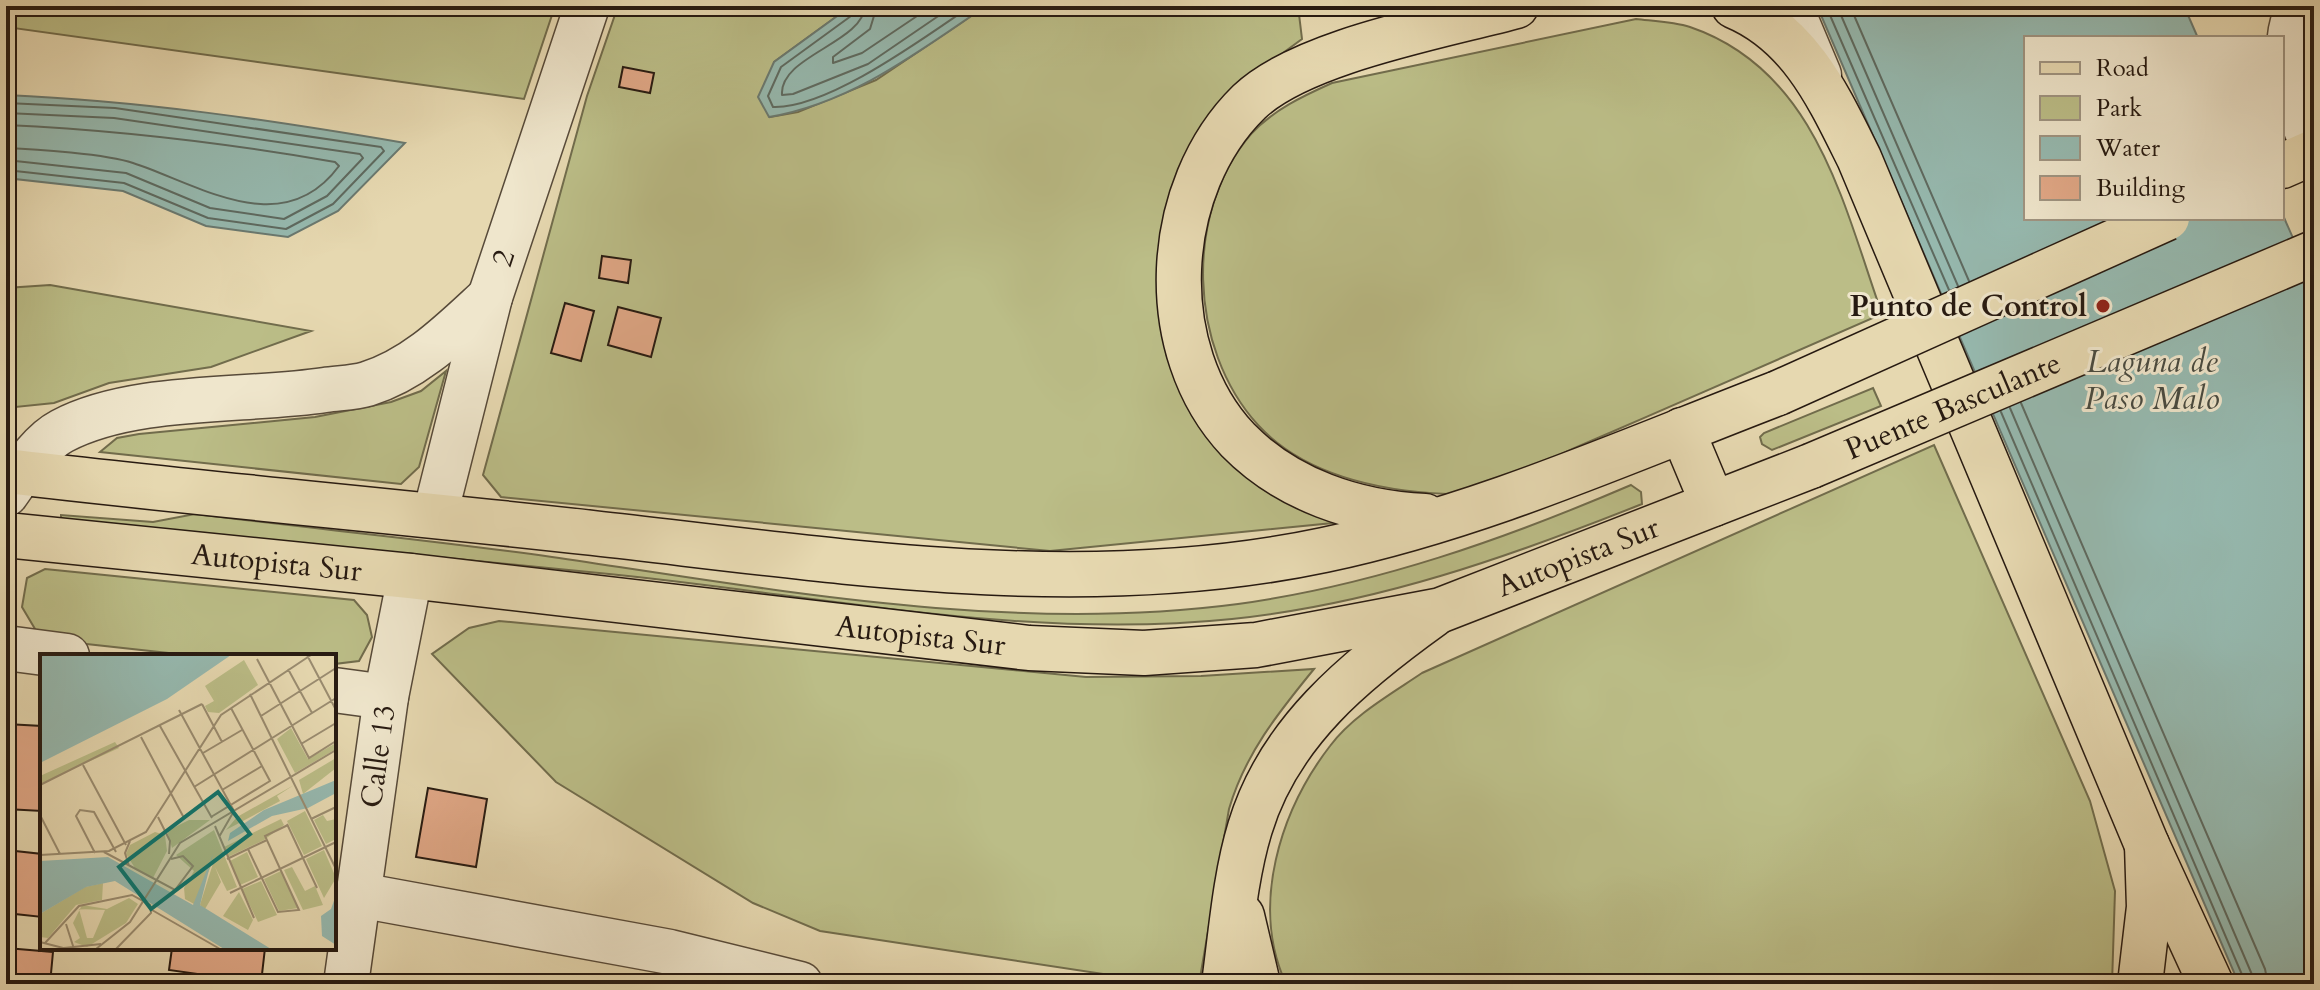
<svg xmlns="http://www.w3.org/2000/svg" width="2320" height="990" viewBox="0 0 2320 990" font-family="Cardo,serif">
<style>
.green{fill:#bbbd87;stroke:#716c4c;stroke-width:2}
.water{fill:#96b9af;stroke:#6a7970;stroke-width:2}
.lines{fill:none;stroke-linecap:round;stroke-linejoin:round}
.shore{stroke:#5e6a60;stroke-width:2}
.building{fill:#e1a887;stroke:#271a11;stroke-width:2}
.minor-casing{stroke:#574a39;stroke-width:47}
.major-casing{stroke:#271a11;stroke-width:47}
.highway-casing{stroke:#271a11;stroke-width:47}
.minor{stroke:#efe6cc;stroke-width:44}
.major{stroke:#e6d8b0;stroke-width:44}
.highway{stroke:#e6d8b0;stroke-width:44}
.highway-bridge-casing{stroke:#271a11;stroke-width:47;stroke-linecap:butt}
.highway-bridge{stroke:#e6d8b0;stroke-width:44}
.poi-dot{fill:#8f2418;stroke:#efe6cc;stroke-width:3}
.labels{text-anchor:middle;stroke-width:6;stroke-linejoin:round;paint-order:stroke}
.street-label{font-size:30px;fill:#271a11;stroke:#efe6cc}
.poi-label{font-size:30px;font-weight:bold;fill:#271a11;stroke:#efe6cc;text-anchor:end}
.water-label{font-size:32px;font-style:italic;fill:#484a40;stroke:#efe6cc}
.inset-road{fill:none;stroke:#9a8c70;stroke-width:2}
.view{fill:#0f766e;fill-opacity:0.15;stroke:#0f766e;stroke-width:4}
.inset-edge{fill:none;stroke:#271a11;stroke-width:4}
</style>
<rect width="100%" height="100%" fill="#e6d8b0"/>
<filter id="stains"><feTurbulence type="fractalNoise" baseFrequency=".0025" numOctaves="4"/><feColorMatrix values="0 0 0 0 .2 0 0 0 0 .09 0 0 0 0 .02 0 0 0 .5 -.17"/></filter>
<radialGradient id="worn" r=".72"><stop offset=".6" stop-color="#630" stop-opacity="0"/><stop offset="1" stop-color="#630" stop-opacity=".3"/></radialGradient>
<path class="green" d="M 6,6 L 555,6 L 524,99 L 6,27 Z
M 618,6 L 851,6 L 774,62 L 770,117 L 798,112 L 876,80 L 986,6 L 1298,6 L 1302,39 L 1239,85 L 1159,298 L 1167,357 L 1194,408 L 1281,494 L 1333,523 L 1050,551 L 501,497 L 483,475 L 587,96 Z
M 1636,19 C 1653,21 1674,22 1690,27 C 1816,70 1843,204 1882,314 C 1781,358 1679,403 1577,447 C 1540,463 1486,496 1447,494 C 1381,491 1306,477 1258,425 C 1188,348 1184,212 1251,134 C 1273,110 1303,96 1332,83 Z
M 50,285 L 311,331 L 211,367 L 109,383 L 54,403 L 6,408 L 6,288 Z
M 446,371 L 419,467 L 401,484 L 100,452 L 117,438 L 139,434 L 315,417 L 391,402 L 421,391 Z
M 1873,388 L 1881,406 L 1772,450 L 1762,444 L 1760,437 L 1764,433 Z
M 1934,445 L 2090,801 L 2115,891 L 2112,984 L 1286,984 C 1250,906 1280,811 1330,746 C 1352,716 1391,694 1422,673 Z
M 1631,485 L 1641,492 L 1642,504 C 1509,557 1376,604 1232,619 C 1019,641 810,593 599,573 C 419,556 240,538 61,520 L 61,515 L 153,522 L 195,514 C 314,529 434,540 552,557 C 778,590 1010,634 1238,604 C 1375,585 1505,539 1631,485 Z
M 45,569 L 354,600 L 367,615 L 372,637 L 359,661 L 334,664 L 334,656 L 196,656 L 41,639 L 22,607 L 27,578 Z
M 499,621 L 1086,677 L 1201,676 L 1314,669 C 1278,713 1245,754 1229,809 L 1199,984 L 1169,984 L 820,931 L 753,903 L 556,782 L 432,654 L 469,628 Z"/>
<path class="water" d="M 851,6 L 986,6 C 918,52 852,103 769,117 L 758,97 L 774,62 Z
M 1817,6 L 2184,6 L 2198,38 L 2026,38 L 2026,218 L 2282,218 L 2282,213 L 2314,286 L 2314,984 L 2239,984 Z
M 6,95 C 143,101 270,120 405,143 L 338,211 L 288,237 L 206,226 L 123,191 L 6,178 Z"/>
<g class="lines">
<path class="shore" d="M 855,6 L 851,16 L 781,67 L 768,96 L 773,107 C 828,109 925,37 971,6
M 865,6 C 863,43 779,56 782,95 L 793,94 L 868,64 L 953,6
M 877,6 L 870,29 L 833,57 L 833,63 L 862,53 L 932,6
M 1826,6 L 1949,290
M 1837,6 L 1958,286
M 1850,6 L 1969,281
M 6,103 L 115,108 L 381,147 L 384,151 L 333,204 L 286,229 L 208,218 L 124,183 L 6,170
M 6,113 L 114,118 L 360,154 L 363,158 L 327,196 L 284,219 L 210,208 L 126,173 L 6,160
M 6,125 C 117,130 226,143 335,162 L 339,166 C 283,242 200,185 133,163 C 107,154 35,149 6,148
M 2021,403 L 2265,969 L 2268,984
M 2010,408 L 2256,984
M 2001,412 L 2246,984"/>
</g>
<path class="building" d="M 623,67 L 654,73 L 650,93 L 619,87 Z
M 602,256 L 631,260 L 628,283 L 599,278 Z
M 565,303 L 594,311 L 581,361 L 551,353 Z
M 618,307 L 661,318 L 651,357 L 608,345 Z
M 6,724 L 42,726 L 42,811 L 6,809 Z
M 428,788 L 487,799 L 476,867 L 416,857 Z
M 6,850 L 42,854 L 42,917 L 6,913 Z
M 6,948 L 53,952 L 50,984 L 6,984 Z
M 172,948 L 265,948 L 261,983 L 169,970 Z"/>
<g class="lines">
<g class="minor-casing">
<g id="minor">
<path d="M 1790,6 L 1819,75"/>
<path d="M 2298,6 C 2278,56 2293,101 2314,148"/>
<path d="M 6,494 C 21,473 39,443 62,431 C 134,393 245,402 325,390 C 338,388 354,388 367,384 C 416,369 453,331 490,297"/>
<path id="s1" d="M 435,515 L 490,297 L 587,6"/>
<path d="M 6,648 L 67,656"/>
<path d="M 334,690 L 386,697"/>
<path d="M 359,895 L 670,952 L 800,984"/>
<path id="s2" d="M 346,984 L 386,697 L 410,576"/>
</g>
</g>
<g class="major-casing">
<path id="major" d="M 2140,984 L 2149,907 L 2147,845"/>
</g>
<g class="highway-casing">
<g id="highway">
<path d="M 1734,6 C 1801,34 1829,98 1859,158 L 2147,845 L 2211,984"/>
<path d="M 2282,166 L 2314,152"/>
<path d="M 1682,430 L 1713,504"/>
<path d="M 6,471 C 201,494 397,511 593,533 C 834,560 1083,601 1324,550 C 1481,517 1629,450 1778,393"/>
<path d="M 1425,516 C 1356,513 1287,490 1238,440 C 1153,350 1162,187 1249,102 C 1302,51 1443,26 1516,6"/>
<path id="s3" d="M 6,535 L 410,576 L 1029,648 L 1144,653 L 1256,645 L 1441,610 L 1811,466"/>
<path d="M 1242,916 L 1258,984"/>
<path d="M 1224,984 C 1231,933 1235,877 1250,828 C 1279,732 1355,671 1433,615"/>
</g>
</g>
<use href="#minor" class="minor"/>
<use href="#major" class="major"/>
<use href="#highway" class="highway"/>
<g class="highway-bridge-casing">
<g id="highway-bridge">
<path d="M 1778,393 L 2167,218"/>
<path id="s4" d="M 1811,466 L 2314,253"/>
</g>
</g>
<use href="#highway-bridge" class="highway-bridge"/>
</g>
<circle class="poi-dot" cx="2103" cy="306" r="8"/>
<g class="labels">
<g class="street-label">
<text dy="10" stroke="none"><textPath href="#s1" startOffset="266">2</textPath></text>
<text dy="10" stroke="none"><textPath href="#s4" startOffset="154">Puente Basculante</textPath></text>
<text dy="10" stroke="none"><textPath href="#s3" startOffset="1592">Autopista Sur</textPath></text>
<text dy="10" stroke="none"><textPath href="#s3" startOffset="272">Autopista Sur</textPath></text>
<text dy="10" stroke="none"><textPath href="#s3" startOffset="920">Autopista Sur</textPath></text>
<text dy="10" stroke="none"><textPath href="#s2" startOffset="230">Calle 13</textPath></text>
</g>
<g class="poi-label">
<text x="2087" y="316">Punto de Control</text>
</g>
<g class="water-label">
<text x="2152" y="372">Laguna de<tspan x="2152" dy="37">Paso Malo</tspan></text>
</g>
</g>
<g transform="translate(40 654)">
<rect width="296" height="296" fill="#e6d8b0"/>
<path d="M 204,6 L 218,31 L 179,59 L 168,58 L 165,52 L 174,47 L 165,32 ZM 251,74 L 268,105 L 296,89 L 296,95 L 255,119 L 237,85 ZM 75,88 L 79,94 L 0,130 L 0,122 ZM 296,104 L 296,114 L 263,140 L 259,126 ZM 254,131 L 237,142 L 240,147 L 186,176 L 197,163 ZM 265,157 L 282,192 L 264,201 L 247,167 ZM 283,161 L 287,167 L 296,165 L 296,185 L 286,190 L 274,166 ZM 241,165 L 244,171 L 224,186 L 188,203 L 184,193 ZM 149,166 L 170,166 L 132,194 L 127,177 ZM 174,176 L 197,233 L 187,237 L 175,213 L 181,228 L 165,255 L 160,251 L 175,203 L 154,250 L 145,245 L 144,234 L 154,217 L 136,201 ZM 115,178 L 125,181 L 127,197 L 113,224 L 95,214 L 86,200 L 90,191 ZM 284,196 L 296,224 L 284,244 L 266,205 ZM 207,198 L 218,223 L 200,231 L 190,207 ZM 252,213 L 265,237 L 275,232 L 283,251 L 263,256 L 244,216 ZM 241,217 L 258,254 L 239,257 L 224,225 ZM 221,227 L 237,261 L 218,268 L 202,235 ZM 63,229 L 62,246 L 36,251 L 8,284 L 0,283 L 0,260 L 45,233 ZM 199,238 L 213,266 L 208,276 L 183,262 ZM 89,244 L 98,250 L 86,269 L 47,293 L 34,288 L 40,284 L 33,269 L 42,251 L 67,255 ZM 39,255 L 65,256 L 53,284 L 47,284 Z" fill="#bbbd87" fill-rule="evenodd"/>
<path d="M 0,1 L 191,1 L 127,45 L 0,109 ZM 296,126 L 296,139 L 268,154 L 232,162 L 188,187 L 190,179 L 224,156 ZM 173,200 L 160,251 L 231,295 L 184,295 L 75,227 L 46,233 L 0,260 L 0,207 L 68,203 L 153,251 ZM 296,241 L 296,291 L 282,282 L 281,262 L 291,255 Z" fill="#96b9af"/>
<path class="inset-road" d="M 267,1 L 296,56M 217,5 L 269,104 L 296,87M 248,15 L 272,59M 210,40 L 296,215M 162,50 L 182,88M 139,56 L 194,157 L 179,183M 221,62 L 296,14M 120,72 L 172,164M 101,83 L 144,164M 261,90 L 296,69M 163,99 L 202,76M 43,111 L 86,191M 0,131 L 162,50M 154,133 L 296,44M 182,136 L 222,112M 0,161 L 20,200M 118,163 L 130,187 L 129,200M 171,163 L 230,127 L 191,54M 271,165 L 296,153M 247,170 L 277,234M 175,172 L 214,264M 208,195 L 238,258 L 259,256 L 225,182 L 248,171M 64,198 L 135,236 L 153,212 L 143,202 L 131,205M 55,199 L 36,162 L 40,156 L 54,158 L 76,198M 0,201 L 69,197 L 106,178 L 181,61 L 271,1M 187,205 L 227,186M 89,212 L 85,199 L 90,187M 190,239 L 296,188M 112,256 L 180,295M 26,270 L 34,295M 0,288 L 27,295M 5,289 L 39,252 L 92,241 L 110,251 L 111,259 L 76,295M 24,294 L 61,290M 56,295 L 90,268 L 140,189 L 296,96"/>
<path class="view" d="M 178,138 L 210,180 L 111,255 L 79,213 Z"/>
<rect width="296" height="296" class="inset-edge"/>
</g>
<rect width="2320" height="990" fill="none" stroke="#e6d8b0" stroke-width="32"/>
<rect x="8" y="8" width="2304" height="974" fill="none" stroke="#271a11" stroke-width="4"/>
<rect x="16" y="16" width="2288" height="958" fill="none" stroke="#271a11" stroke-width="2"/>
<rect x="2024" y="36" width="260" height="184" fill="#efe6cc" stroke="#9f9481" stroke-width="2"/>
<rect x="2040" y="62" width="40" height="12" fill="#e6d8b0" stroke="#9f9481" stroke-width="2"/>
<text x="2096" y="76" font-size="24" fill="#271a11">Road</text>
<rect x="2040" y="96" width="40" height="24" fill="#bbbd87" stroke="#9f9481" stroke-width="2"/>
<text x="2096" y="116" font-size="24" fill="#271a11">Park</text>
<rect x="2040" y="136" width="40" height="24" fill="#96b9af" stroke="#9f9481" stroke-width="2"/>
<text x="2096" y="156" font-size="24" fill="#271a11">Water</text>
<rect x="2040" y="176" width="40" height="24" fill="#e1a887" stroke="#9f9481" stroke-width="2"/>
<text x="2096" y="196" font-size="24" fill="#271a11">Building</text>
<rect width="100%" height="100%" filter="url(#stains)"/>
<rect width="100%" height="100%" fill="url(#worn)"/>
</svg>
